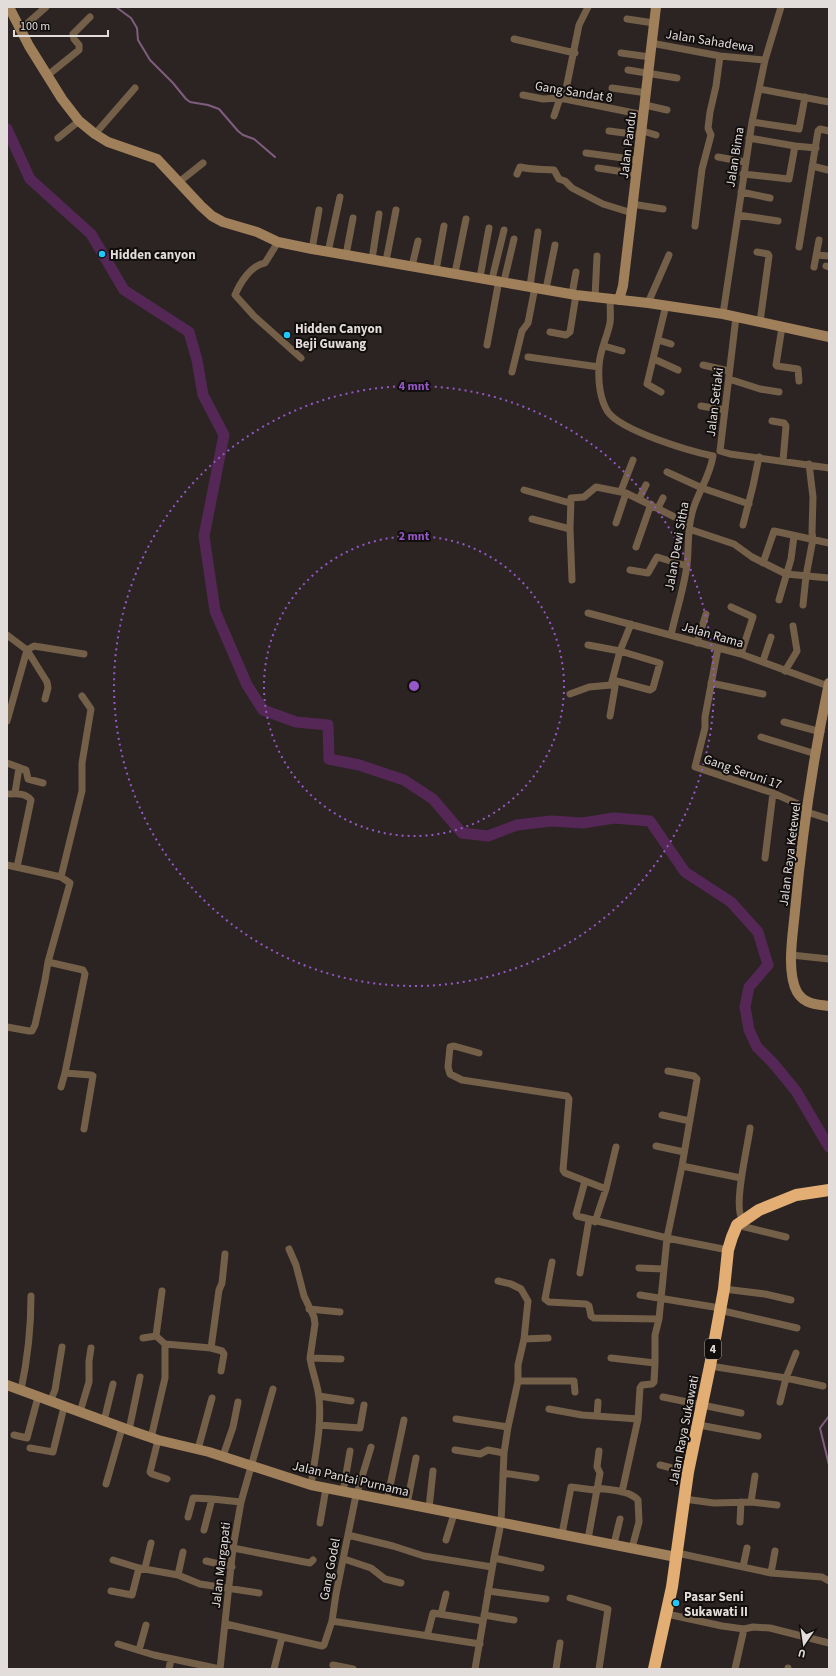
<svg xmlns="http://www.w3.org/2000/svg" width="836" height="1676" viewBox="0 0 836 1676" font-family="'Source Sans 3',sans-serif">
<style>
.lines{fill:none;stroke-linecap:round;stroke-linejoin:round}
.stream{stroke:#7f5d7e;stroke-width:2}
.river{stroke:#552756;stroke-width:11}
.street{stroke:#745f49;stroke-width:7}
.secondary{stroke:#a07f5b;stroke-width:10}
.highway{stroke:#e2ae74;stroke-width:12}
.ring{fill:none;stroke:#9558c6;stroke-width:2;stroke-dasharray:2 4}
.poi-dot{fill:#1cc9fc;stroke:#110e0d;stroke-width:1.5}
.labels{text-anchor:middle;stroke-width:4;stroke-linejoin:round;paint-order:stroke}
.shield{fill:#110e0d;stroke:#a39e9d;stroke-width:1}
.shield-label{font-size:12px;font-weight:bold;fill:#e2dcdb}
.street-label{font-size:13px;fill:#e2dcdb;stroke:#110e0d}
.poi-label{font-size:13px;font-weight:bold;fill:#e2dcdb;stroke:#110e0d;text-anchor:start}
.centre{fill:#9558c6;stroke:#110e0d;stroke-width:2}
.ring-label{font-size:12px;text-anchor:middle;font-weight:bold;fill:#9558c6;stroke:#110e0d;stroke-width:4;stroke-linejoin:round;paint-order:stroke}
</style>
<rect width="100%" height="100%" fill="#2c2422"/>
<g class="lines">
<path class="stream" d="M 116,7 L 131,18 L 137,28 L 138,40 L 150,60 L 173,83 L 186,99 L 190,102 L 208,105 L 219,109 L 238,131 L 243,135 L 254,139 L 275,157
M 829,1416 L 820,1428 L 829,1465"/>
<path class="river" d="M 7,129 L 30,179 L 91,234 L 124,290 L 189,332 L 197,360 L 203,395 L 224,435 L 204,536 L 215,611 L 247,685 L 263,710 L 296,722 L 328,725 L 329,759 L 359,765 L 404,780 L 433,799 L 462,833 L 488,836 L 517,825 L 551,821 L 583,823 L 614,818 L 650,821 L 685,872 L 731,902 L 758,932 L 768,965 L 749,987 L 745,1007 L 749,1030 L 757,1047 L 773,1063 L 796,1091 L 829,1147"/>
<path class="street" d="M 627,19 L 654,23
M 21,29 L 46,7
M 514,39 L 575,53
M 651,43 L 720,56 L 765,60
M 621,53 L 650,57
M 628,70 L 677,78
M 48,75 L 79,50 L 79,45 L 74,39 L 73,34 L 90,17
M 612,88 L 647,93
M 759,89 L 829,102
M 523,95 L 543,99 L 560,98 L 644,115
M 564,99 L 579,25 L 588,7
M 645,105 L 667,110
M 554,116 L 560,98
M 752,122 L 799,129 L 805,97
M 609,131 L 640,135
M 646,132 L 656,135
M 95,134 L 135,88
M 58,138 L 79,121
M 749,138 L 795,146 L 816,148
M 586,153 L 638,160
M 718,157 L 745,162
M 812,166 L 828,170
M 598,168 L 637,174
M 517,174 L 520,167 C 532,170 542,169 554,170 L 559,179 L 565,181 L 572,188 L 603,204 L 632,213
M 743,174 L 789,179 L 795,146
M 179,182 L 203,163
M 741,192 L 770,198
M 632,204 L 663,209
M 738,215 L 778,221
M 695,226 L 702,169 L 711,135 L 708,128 L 710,112 L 716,86 L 720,56
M 278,242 L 265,263 C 251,265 240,283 235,295 L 254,316 L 301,358
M 799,247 L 818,131 L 820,129 L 829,131
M 312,249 L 319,210
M 328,252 L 340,197
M 757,252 L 768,254 L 769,256 L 760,322
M 346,255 L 353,218
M 817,255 L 829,256
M 372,259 L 379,214
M 386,261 L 396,210
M 412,266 L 418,241
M 826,266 L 829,267
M 814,267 L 819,240
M 436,270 L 444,226
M 455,273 L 466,219
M 480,277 L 489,228
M 492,279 L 504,230
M 504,281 L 514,239
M 530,286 L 538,232
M 546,289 L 555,245
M 572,294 L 576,272
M 595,297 L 597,256
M 610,299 C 610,307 611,315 610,323 C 607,338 599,352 599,367 C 598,381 600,400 608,412 C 622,431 689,451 713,456
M 648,303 L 669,255
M 723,314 L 752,122 L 765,60 L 781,7
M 782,327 L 776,365 L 777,366 L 798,369 L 799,381
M 550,332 L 566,335 L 570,332 L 576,295
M 658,340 L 671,344
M 487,345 L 499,280
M 604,346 L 622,351
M 528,357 L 599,367
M 654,359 L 678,370
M 703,365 L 729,371
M 512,372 L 522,331 L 528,323 L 535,287
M 729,379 L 760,389 L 779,392
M 661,392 L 647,384 L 666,305
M 701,406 L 725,410
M 772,421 L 784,423 L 786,426 L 783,461
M 720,451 L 736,317
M 720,451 L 730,454 L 829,468
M 667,472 L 702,488 L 749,504
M 524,490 L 570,503
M 621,491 L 633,460
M 639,499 L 646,485
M 658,508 L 663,498
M 532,519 L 570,529
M 616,523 L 626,493
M 743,525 L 753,486 L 759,457
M 689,529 L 734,544 L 752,557 L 786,574 L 829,578
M 636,547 L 651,504
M 763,563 L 774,531 L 829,543
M 630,570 L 648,573 L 657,557 L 687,566
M 572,580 L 570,529 L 571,498 L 584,497 L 596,487 L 626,493 L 689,524
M 779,600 L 791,559 L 794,536
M 803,605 L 806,576 L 813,539 L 812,533 L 813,497 L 809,464
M 731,607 L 753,617 L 741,654
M 588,613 L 741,654 L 828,686
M 7,635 L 27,650 L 47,682 L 48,688 L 45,699
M 671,635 C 676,612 684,588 687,565 C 689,548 687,531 692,513 C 697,493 710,477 713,456
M 697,643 L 706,614
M 588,645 L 620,651 L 660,663 L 653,688 L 650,690 L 613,680
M 718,648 L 705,717 L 705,728 L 695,767 L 773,793 L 807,808
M 763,661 L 771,637
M 785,671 L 797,651 L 793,626
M 711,683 L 763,694
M 570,694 L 589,687 L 611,685 L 620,651 L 631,624
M 610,716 L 615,687 L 612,684
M 7,721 L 27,650 L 34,646 L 84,654
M 784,722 L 821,732
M 761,737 L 816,754
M 7,763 L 26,770 L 28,779 L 43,783
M 15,793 L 19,768
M 10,794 C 17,793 27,794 31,800 L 17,867
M 807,812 L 829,819
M 765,858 L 773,793
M 7,865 L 61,877 L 70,883 L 48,962 L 45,980 L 35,1025 L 32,1031 L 29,1031 L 7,1027
M 61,877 L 82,791 L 82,763 L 91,709 L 82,696
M 791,955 L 829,959
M 48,962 L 83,970 L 85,974 L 65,1073 L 61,1087
M 479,1053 L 454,1046 L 450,1047 L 448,1067 L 450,1074 L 462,1080 L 567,1096 L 569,1099 L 563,1170 L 565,1173 L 606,1189
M 668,1071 L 694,1076 L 697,1079 L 682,1166 L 667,1238 L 728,1250
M 65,1073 L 91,1075 L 93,1076 L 84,1129
M 662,1115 L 690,1121
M 656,1146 L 684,1152
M 682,1166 L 741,1178
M 585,1181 L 576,1214 L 577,1216 L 667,1238 L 659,1319 L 655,1335 L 655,1363 L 611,1358
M 743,1220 C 732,1209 748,1146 750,1128
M 595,1222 L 606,1189 L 616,1147
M 737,1225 L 786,1237
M 289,1249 L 296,1265 L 304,1296 L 314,1317 L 315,1324 L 310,1358
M 552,1262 L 545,1299 L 549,1302 L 586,1304 L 589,1306 L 591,1316 L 594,1318 L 659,1319
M 639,1268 L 664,1269
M 580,1273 L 589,1220
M 724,1289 L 765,1294 L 791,1300
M 640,1295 L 720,1308
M 309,1309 L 340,1312
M 719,1310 L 797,1328
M 143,1338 L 156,1336
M 524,1339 L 548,1338
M 165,1344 L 211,1348 L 222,1351 L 224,1354 L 221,1371
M 211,1348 L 219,1290 L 222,1283 L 225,1254
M 710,1366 L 786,1378 L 823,1386
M 518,1381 L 574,1381 L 575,1392
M 21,1390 C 28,1357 31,1330 31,1296
M 319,1396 L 351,1401
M 663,1397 L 741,1413
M 50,1402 L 55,1390 L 62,1347
M 780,1402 L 786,1378 L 796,1353
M 549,1409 L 582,1415 L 638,1419
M 80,1412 L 89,1382 L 89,1361 L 91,1348
M 597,1416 L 598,1402
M 456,1419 L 508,1427
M 104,1421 L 113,1384
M 319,1425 L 360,1428 L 364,1405
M 699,1425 L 758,1436
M 129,1430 L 140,1377
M 14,1435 L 27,1438 L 38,1397
M 151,1438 L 165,1378 L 165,1344 L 156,1336 L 162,1291
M 158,1440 L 150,1472 L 152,1474 L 167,1479
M 30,1448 L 53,1452 L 64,1407
M 198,1449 L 212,1398
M 455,1450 L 480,1454 L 488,1450 L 504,1453
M 223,1456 L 233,1427 L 238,1402
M 660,1465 L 688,1472
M 503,1473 L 536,1478
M 106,1484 L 122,1428
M 311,1485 C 315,1456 322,1427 319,1398 C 318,1385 312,1372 310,1358 L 341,1359
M 343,1492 L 350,1451
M 622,1492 L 638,1419 L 640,1388 L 642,1385 L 652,1384 L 654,1382 L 655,1363
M 684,1499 L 714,1503 L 751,1502 L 777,1505
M 387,1500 L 404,1420
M 751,1502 L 755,1476
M 407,1504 L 416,1458
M 429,1508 L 433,1471
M 188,1517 L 193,1498 L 212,1499
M 740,1522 L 741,1502
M 320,1523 L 326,1488
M 204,1530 L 212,1499 L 241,1502
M 562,1534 L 571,1487 L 594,1490 L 597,1488 C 610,1490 629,1490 638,1500 L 639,1522 L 632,1548
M 348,1535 L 393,1546 L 424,1556 L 492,1567
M 588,1539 L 600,1473 L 597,1467 L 599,1451
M 446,1540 L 454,1514
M 614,1544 L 620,1519
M 233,1548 L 310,1563 L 313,1560
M 677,1553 L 771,1573 L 822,1577 L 829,1581
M 494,1558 L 541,1568
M 344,1559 L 371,1568 L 385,1579 L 401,1583
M 113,1560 L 139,1568 L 178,1575 L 200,1584 L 259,1593
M 206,1561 L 232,1567
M 743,1567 L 747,1548
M 145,1568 L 151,1543
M 771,1573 L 775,1551
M 178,1575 L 183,1552
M 111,1591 L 132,1595 L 139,1568
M 488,1591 L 546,1599
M 570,1598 L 608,1609 L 599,1669
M 441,1614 L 446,1594
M 667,1614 L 722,1626 L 744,1629 L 753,1627 L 770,1628 L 829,1643
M 484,1615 L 514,1620
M 332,1621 L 480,1644
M 226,1624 L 322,1646 L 324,1645 L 332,1621 L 336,1594 L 355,1500 L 371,1447
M 427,1636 L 433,1613 L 483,1621
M 118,1644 L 154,1655 L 220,1669
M 139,1650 L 146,1625
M 333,1665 L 353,1669
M 169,1669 L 171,1659
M 220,1669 L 233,1548 L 241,1502 L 273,1389
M 274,1669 L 282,1637
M 475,1669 L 494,1558 L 501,1523 L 504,1453 L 508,1427 L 518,1381 L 518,1365 L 524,1339 L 528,1301 L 521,1289 L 511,1284 L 498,1281
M 556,1669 L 560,1643
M 735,1669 L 744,1629
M 788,1669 L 788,1668"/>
<path class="secondary" d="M 9,7 L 29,46 L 62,99 L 79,121 L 95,134 L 108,142 L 157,159 L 201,206 L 212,216 L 223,222 L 257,232 L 278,242 L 312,249 L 576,295 L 648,303 L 723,314 L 829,337
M 619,300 L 623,286 L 656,7
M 829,683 C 813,758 802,835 795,911 C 793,934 786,971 797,992 C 804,1004 817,1005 829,1006
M 7,1385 L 129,1430 L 158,1440 L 209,1452 L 311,1485 L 676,1557"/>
<path class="highway" d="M 654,1669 L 672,1587 L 688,1472 L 710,1366 L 724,1289 L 728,1250 L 732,1237 L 737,1225 L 759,1210 L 796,1195 L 829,1190"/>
</g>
<g class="ring">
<circle cx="414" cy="686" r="150"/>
<circle cx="414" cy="686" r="300"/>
</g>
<g class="poi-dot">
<circle cx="102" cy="254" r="4"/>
<circle cx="287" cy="335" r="4"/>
<circle cx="676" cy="1603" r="4"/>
</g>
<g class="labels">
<rect class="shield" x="705" y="1339" width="16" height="20" rx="3"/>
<g class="shield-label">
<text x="713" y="1353">4</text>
</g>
<g class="street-label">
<text transform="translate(710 40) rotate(9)" y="5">Jalan Sahadewa</text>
<text transform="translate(574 91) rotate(9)" y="5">Gang Sandat 8</text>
<text transform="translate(627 145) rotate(-83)" y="5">Jalan Pandu</text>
<text transform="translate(734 157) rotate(-81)" y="5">Jalan Bima</text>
<text transform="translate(714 402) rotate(-83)" y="5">Jalan Setiaki</text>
<text transform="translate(676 546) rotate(-80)" y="5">Jalan Dewi Sitha</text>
<text transform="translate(713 634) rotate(16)" y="5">Jalan Rama</text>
<text transform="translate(743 771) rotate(19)" y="5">Gang Seruni 17</text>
<text transform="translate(789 854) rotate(-83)" y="5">Jalan Raya Ketewel</text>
<text transform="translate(683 1430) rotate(-79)" y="5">Jalan Raya Sukawati</text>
<text transform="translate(351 1478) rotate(13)" y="5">Jalan Pantai Purnama</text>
<text transform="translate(220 1565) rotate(-83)" y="5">Jalan Margapati</text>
<text transform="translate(329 1569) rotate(-79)" y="5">Gang Godel</text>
</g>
<g class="poi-label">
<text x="110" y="259">Hidden canyon</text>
<text x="295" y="333">Hidden Canyon<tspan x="295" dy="15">Beji Guwang</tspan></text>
<text x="684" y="1601">Pasar Seni<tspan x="684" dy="15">Sukawati II</tspan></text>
</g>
</g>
<circle cx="414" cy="686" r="6" class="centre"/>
<g class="ring-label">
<text x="414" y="390">4 mnt</text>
<text x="414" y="540">2 mnt</text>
</g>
<rect width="836" height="1676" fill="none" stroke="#e2dcdb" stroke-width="16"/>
<g transform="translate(804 1644) rotate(193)" stroke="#110e0d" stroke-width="3" paint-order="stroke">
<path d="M0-3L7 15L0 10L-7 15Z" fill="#e2dcdb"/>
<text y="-6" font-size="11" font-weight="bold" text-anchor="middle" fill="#e2dcdb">U</text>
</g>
<path d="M14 30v6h94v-6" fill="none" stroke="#e2dcdb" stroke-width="2"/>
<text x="20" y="30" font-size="12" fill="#e2dcdb" stroke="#110e0d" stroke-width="3" paint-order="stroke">100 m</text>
</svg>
